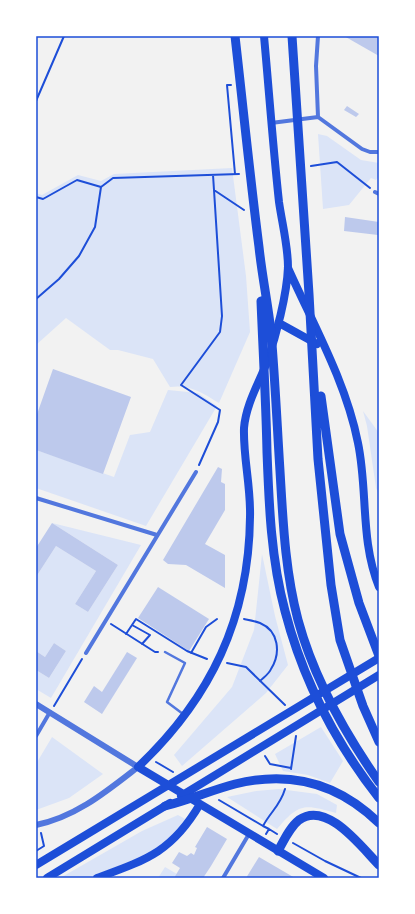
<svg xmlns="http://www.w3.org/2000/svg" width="415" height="914" viewBox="0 0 415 914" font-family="Overpass,sans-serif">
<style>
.green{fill:#dbe4f7}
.building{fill:#bdc9ec}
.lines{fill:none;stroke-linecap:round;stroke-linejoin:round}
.path{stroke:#1d4ed8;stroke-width:2}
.service{stroke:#5277de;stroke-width:2.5}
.minor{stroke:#5277de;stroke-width:4}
.tertiary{stroke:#5277de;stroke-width:6}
.primary{stroke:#1d4ed8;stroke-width:8}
.motorway{stroke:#1d4ed8;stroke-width:9}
.neatline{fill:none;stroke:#1d4ed8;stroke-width:1.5}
</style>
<rect width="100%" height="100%" fill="#f2f2f2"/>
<path class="green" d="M 318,134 L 327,136 L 361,160 L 379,163 L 379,176 L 376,180 L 371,178 L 349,205 L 323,209 Z
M 232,168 L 246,276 L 250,332 L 219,403 C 203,393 189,384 170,387 L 153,359 L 118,350 L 110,350 L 66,318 L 36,345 L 36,193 L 42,195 L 78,175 L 101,181 L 114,174 Z
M 168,390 L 198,393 L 217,406 L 146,526 L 36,488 L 36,450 L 114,477 L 130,435 L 150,432 Z
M 363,411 L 379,433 L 379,495 L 376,488 L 367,426 Z
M 52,523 L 141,545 L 51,698 L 36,689 L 36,670 L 49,678 L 66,651 L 54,643 L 45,657 L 36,651 L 36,577 L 56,546 L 96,571 L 75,604 L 88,612 L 118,565 Z
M 262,554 L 275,616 L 288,665 L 266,693 L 182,766 L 174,755 L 232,687 L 254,630 Z
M 321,727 L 343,761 L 330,783 L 308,775 L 283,771 L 275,754 Z
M 52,737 L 103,774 L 69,798 L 36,810 L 36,764 Z
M 279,789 L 317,794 L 337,805 L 336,813 C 304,804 299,803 277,829 L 227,797 L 256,791 Z
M 178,815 L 185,819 L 174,835 L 146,855 L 88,878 L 60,878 L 142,831 Z
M 165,867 L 177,874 L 174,878 L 158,878 Z"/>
<path class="building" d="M 344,36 L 379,36 L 379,56 Z
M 347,106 L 359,114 L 356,117 L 344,110 Z
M 345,217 L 379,222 L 378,235 L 344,231 Z
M 53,369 L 131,397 L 103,474 L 36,450 L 36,417 Z
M 218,467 L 222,469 L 221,482 L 225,484 L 225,510 L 205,544 L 225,555 L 225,588 L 186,565 L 168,564 L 163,560 Z
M 52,523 L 118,565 L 88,612 L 75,604 L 96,571 L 56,546 L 36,577 L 36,548 Z
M 158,587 L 209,619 L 189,651 L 138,618 Z
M 54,643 L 66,651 L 49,678 L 36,670 L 36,651 L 45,657 Z
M 127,652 L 137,658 L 102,714 L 84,702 L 94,686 L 102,692 Z
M 207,827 L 227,839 L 211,866 L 203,878 L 174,878 L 180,868 L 172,863 L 179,852 L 187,856 L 191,853 L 194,855 L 197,848 L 195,847 Z
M 259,857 L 295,878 L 246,878 Z"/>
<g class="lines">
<path class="path" d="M 231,85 L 227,85 L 235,174
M 36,101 L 64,36
M 311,166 L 337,162 L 370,188
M 213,175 L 214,190
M 36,197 L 43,199 L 77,180 L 101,187 L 113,178 L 239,174
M 36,299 L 59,279 L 79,256 L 95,227 L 101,187
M 199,465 L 218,422 L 220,410 L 181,385 L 220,332 L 222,316 L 214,190 L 244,210
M 244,619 C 249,620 255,621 260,623 C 279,631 281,653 271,669 C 269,674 264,677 260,681
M 111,624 L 155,652 L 158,652
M 126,634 L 132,625
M 142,644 L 150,635 L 132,625 L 136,619 L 187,651 L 207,659
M 191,653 L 206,627 L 217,619
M 227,663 L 246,667 L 285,705
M 54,706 L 82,659
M 265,756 L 270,764 L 291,768
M 156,762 L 173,772
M 291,769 L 296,736
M 219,800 L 263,826
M 269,829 L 277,834
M 266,834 L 269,829 L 263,826 C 271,811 280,806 285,789
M 293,843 L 325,861 L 361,878
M 36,851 L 44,846 L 41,833"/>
<path class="service" d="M 165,652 L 185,663 L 167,702 L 183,714"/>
<path class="minor" d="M 318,36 L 316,66 L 318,117
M 271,123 L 318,117 L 362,149 L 370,152 L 379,152
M 375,192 L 379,194
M 36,498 L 157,535
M 86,653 L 196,472
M 36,736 L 50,712
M 223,878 L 249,834"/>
<path class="tertiary" d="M 36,704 L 138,767 C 107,791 76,817 36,825"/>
<path class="primary" d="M 264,36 C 269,91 273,147 279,202 C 282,223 288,246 288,267 C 287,295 276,336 267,362 C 259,383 246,404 244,428 C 243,457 251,487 250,517 C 249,618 211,698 138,767 L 324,878
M 288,268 C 313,324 346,382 358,443 C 368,491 360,540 379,587
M 279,323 L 317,344
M 181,796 L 379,675
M 36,865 L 379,658
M 47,878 L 170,803
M 97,878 C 146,860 172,852 200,804"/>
<path class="motorway" d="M 235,36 C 243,106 250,177 259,247 C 262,276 268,304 271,332 C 275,378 277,424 280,471 C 283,521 285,571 298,620 C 314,679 344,732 379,782
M 292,36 L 309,294 L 318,459 L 331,585 L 340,640 L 363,706 L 379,742
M 261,301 C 263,351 266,402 267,452 C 269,505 271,559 285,611 C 303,680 335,742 379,798
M 321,396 L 340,534 L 359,603 L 379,656
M 165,806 C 189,800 212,790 235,784 C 291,770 338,783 379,823
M 278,851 C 284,840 290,827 299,820 C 327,800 362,848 379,865"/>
</g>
<rect width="415" height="914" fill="none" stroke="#ffffff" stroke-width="74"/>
<rect x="37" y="37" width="341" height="840" class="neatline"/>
</svg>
